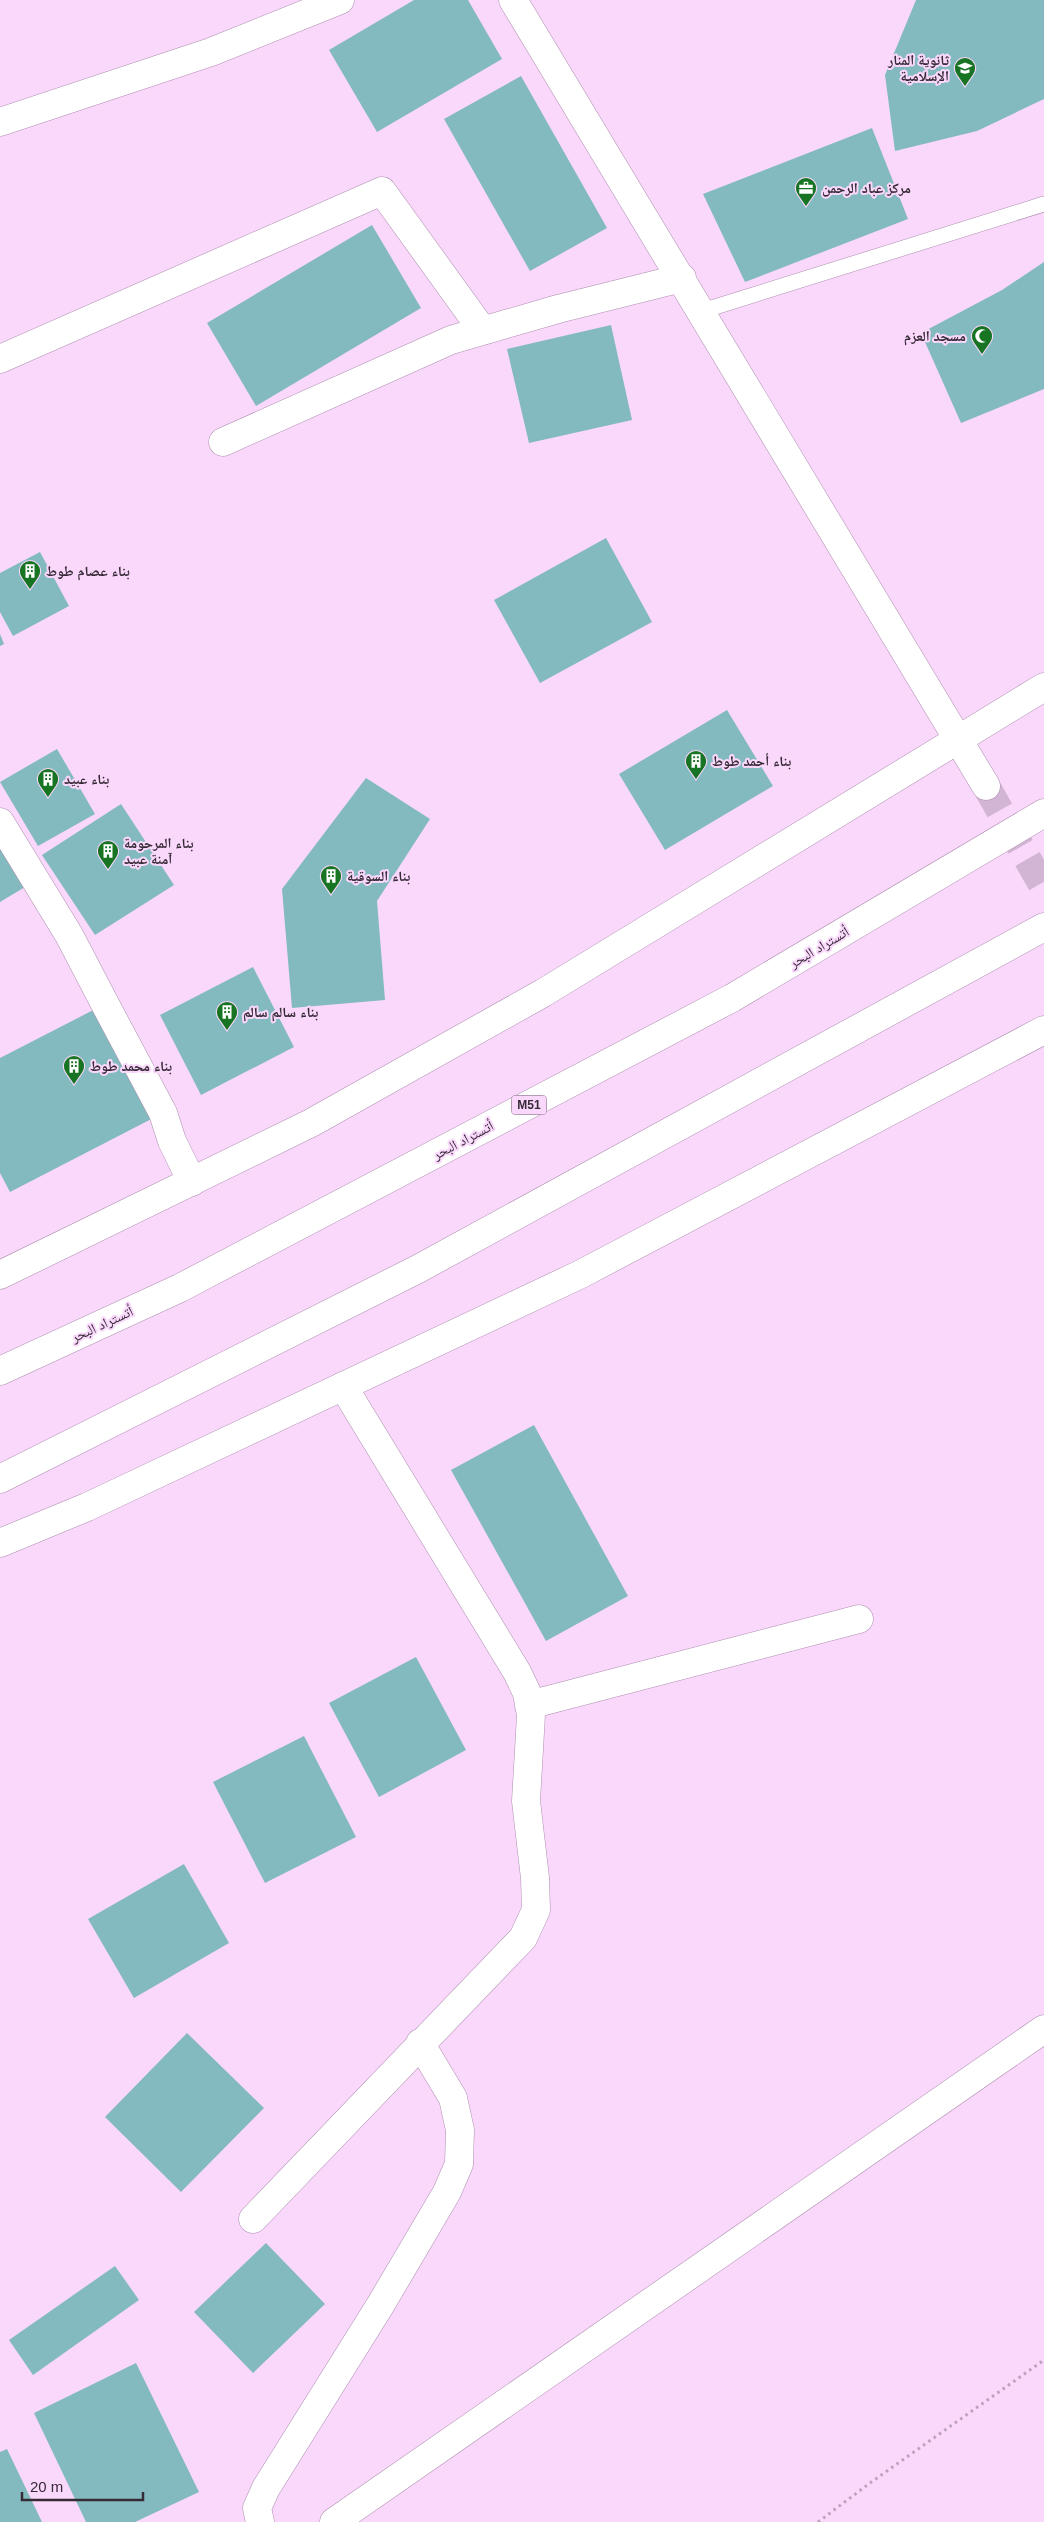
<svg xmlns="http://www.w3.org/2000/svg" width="1044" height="2522" viewBox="0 0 1044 2522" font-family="Helvetica,'Noto Naskh Arabic',sans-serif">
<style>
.building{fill:#83bac0}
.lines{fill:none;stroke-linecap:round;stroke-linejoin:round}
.street-tunnel{stroke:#d2b5d4;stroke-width:28;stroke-dasharray:28 14;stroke-linecap:butt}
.lane-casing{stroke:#ad8eae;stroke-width:16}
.street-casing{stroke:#ad8eae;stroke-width:29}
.secondary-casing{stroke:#ad8eae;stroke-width:29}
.highway-casing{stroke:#ad8eae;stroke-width:29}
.path{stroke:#bca1bd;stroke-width:3;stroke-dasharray:2.5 4;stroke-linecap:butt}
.lane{stroke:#fff;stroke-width:15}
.street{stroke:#fff;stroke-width:28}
.secondary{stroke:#fff;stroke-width:28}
.highway{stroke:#fff;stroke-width:28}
.labels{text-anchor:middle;stroke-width:4;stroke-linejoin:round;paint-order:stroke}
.shield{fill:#f9d8fb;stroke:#715e72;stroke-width:1}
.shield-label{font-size:12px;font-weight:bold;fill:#372a37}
.poi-label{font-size:14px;font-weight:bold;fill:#372a37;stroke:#f9d8fb;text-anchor:start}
.street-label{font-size:14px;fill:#372a37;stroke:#f9d8fb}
</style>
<rect width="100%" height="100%" fill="#f9d8fb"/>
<path class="building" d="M 414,0 L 468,0 L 502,59 L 377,132 L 329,50 Z
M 916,0 L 1044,0 L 1044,99 L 977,131 L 895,151 L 885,75 Z
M 521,76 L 607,228 L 530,271 L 444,119 Z
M 872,128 L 908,219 L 745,282 L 703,194 Z
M 372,225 L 421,308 L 256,406 L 207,323 Z
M 1044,262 L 1044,389 L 961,423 L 921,333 L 1002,290 Z
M 611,325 L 632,420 L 529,443 L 507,349 Z
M 606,538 L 652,622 L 540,683 L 494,600 Z
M 40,552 L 69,606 L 13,636 L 0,612 L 0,573 Z
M 0,634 L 4,644 L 0,646 Z
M 727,710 L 773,786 L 665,850 L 619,774 Z
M 57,749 L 95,814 L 38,846 L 0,782 Z
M 366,778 L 430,819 L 377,901 L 385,1000 L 292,1008 L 282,889 Z
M 121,804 L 174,885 L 95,935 L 42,855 Z
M 0,843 L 25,887 L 0,902 Z
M 253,967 L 294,1047 L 201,1095 L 160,1015 Z
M 105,1004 L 163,1113 L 10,1192 L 0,1173 L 0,1058 Z
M 534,1425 L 628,1596 L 546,1641 L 451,1470 Z
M 416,1657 L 466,1750 L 379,1797 L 329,1703 Z
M 304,1736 L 356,1837 L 265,1883 L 213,1782 Z
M 184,1864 L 229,1943 L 134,1998 L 88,1919 Z
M 187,2033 L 264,2108 L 181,2192 L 105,2117 Z
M 266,2243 L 325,2304 L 253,2373 L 194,2312 Z
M 115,2266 L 139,2300 L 33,2375 L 9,2340 Z
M 136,2363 L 199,2492 L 135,2522 L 86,2522 L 34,2413 Z
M 7,2449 L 42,2522 L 0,2522 L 0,2452 Z"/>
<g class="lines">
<path class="street-tunnel" d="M 986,786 L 1044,888"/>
<g class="lane-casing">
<path id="lane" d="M 702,311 L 1044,204"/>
</g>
<g class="street-casing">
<path id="street" d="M 513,0 L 986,786
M 0,359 L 382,191 L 483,331
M 223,442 L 451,340 L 558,309 L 682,278
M 0,822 L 69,935 L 105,1004 L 163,1113 L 172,1141 L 192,1182
M 529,1705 L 859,1619
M 253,2219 L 523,1938 L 536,1910 L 535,1878 L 526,1801 L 531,1715 L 527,1693 L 517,1672 L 343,1386
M 260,2522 L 257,2508 L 266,2488 L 381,2304 L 447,2192 L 459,2164 L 460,2130 L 453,2098 L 420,2043
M 334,2522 L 1044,2029"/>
</g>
<g class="secondary-casing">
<path id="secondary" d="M 0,122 L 211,52 L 340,0"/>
</g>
<g class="highway-casing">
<path id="highway" d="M 0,1275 L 311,1123 L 543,993 L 1044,687
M 0,1371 L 180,1288 L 732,998 L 1044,813
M 0,1479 L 418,1269 L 1044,927
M 0,1543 L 87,1507 L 581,1274 L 1044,1030"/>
</g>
<path class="path" d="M 818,2522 L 870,2483 L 1044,2360"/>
<use href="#lane" class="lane"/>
<use href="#street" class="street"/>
<use href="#secondary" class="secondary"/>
<use href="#highway" class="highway"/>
</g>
<defs>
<g id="school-pin" transform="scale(1.125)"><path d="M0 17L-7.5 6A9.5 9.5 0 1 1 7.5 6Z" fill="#177423" stroke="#f9d8fb"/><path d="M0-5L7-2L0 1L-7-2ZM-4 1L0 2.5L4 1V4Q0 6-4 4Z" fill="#fff"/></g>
<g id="office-pin" transform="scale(1.125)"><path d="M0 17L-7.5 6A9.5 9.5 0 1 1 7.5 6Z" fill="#177423" stroke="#f9d8fb"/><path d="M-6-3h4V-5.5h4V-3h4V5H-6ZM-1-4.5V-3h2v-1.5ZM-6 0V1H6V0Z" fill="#fff"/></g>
<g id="mosque-pin" transform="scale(1.125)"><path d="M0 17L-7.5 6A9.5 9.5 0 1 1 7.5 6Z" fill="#177423" stroke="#f9d8fb"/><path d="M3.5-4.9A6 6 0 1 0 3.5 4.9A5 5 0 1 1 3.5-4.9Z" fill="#fff"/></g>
<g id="building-pin" transform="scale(1.125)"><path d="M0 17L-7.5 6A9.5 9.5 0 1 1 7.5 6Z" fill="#177423" stroke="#f9d8fb"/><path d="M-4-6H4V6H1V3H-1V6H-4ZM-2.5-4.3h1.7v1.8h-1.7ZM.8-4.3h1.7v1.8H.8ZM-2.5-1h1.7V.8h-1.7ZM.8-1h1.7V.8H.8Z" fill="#fff"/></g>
</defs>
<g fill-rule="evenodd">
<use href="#school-pin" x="965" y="68"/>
<use href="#office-pin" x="806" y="188"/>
<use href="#mosque-pin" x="982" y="336"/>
<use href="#building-pin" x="30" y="571"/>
<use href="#building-pin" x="696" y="761"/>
<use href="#building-pin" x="48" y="779"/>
<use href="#building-pin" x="108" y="851"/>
<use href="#building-pin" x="331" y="876"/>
<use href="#building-pin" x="227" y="1012"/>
<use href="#building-pin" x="74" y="1066"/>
</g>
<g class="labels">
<rect class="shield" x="511.5" y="1095.5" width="35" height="19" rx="4"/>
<g class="shield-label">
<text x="529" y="1109">M51</text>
</g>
<g class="poi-label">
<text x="949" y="65" text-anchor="end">ثانوية المنار<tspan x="949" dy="16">الإسلامية</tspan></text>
<text x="822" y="193">مركز عباد الرحمن</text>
<text x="966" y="341" text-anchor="end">مسجد العزم</text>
<text x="46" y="576">بناء عصام طوط</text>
<text x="712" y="766">بناء أحمد طوط</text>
<text x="64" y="784">بناء عبيد</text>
<text x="124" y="848">بناء المرحومة<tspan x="124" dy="16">آمنة عبيد</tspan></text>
<text x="347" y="881">بناء السوقية</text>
<text x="243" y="1017">بناء سالم سالم</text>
<text x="90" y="1071">بناء محمد طوط</text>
</g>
<g class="street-label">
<text transform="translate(819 947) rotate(-31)" y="5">أتستراد البحر</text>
<text transform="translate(463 1140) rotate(-28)" y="5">أتستراد البحر</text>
<text transform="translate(102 1324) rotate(-25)" y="5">أتستراد البحر</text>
</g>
</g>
<path d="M22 2492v8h121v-8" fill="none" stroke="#372a37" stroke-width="2.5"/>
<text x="30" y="2492" font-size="15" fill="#372a37" stroke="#f9d8fb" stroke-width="4" paint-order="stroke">20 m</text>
</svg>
